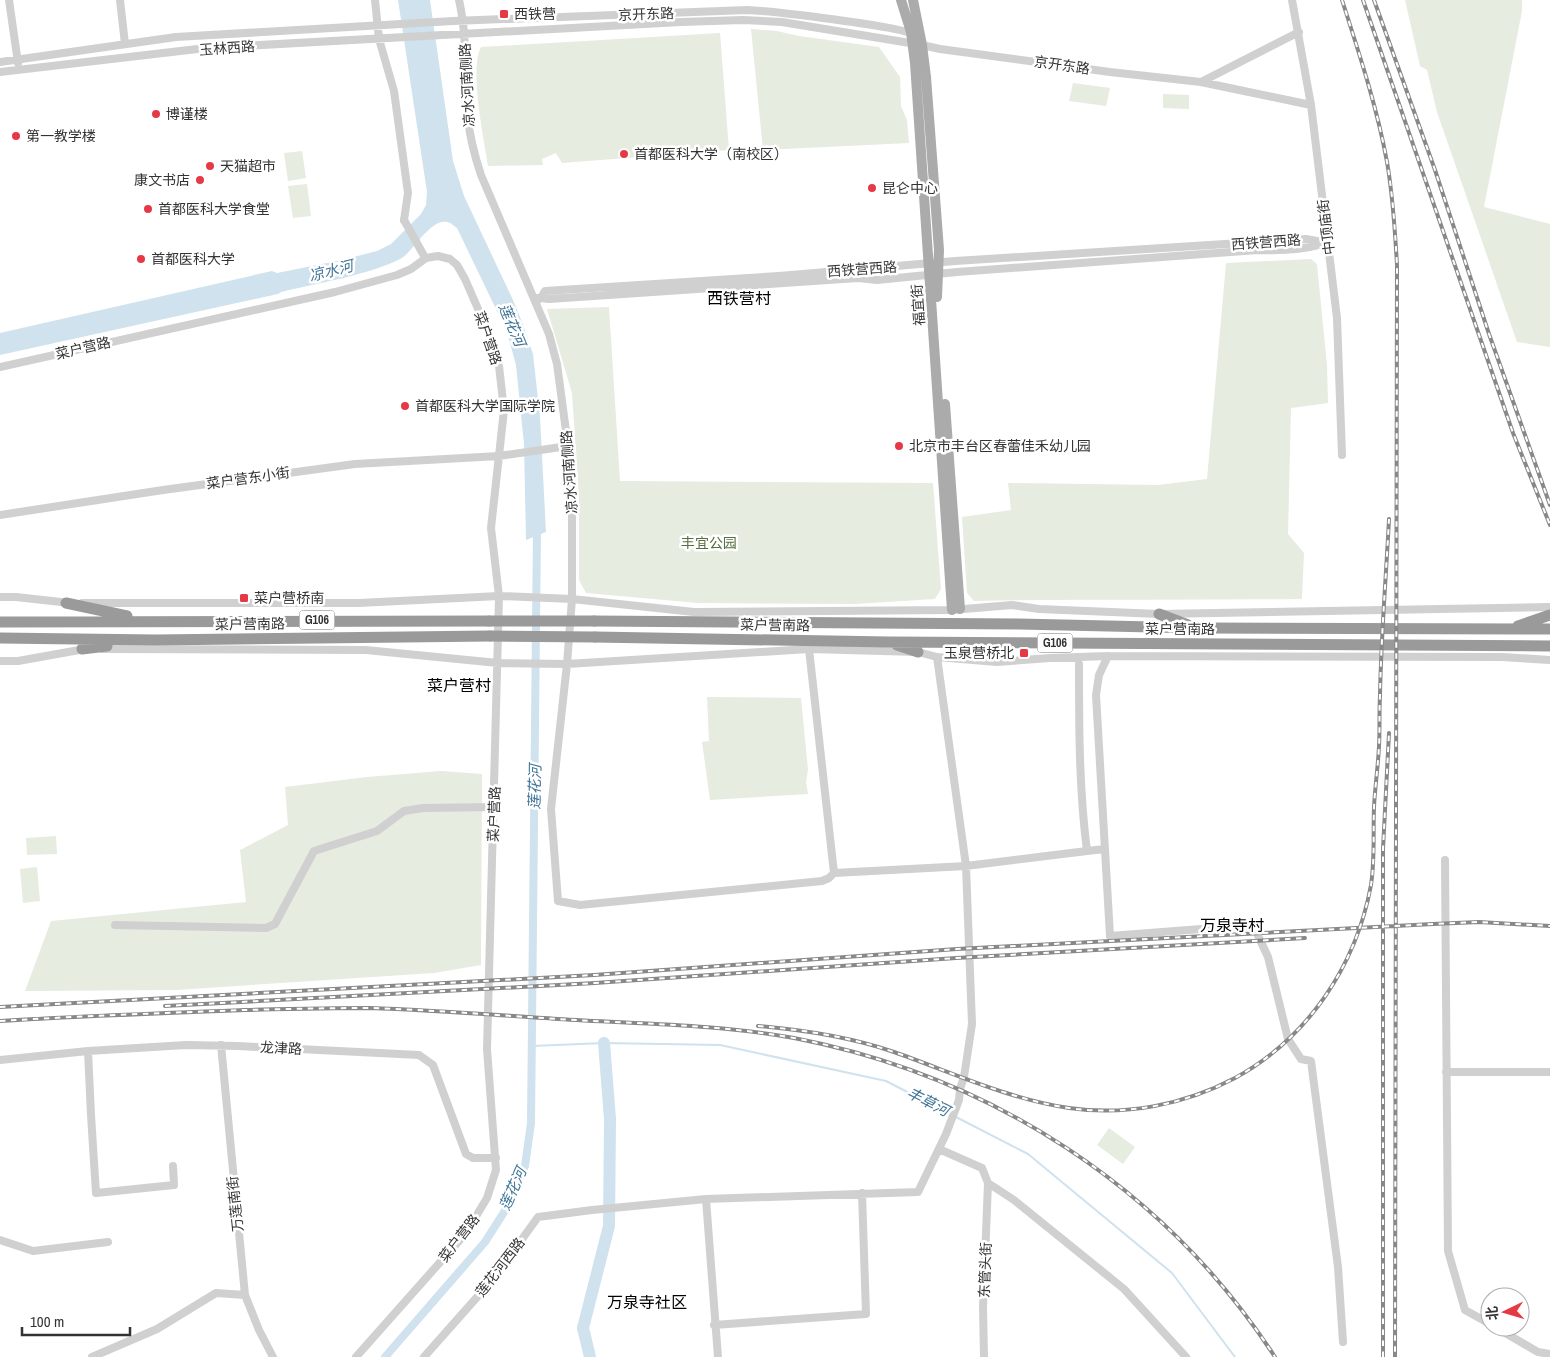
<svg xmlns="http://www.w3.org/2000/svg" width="1550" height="1357" viewBox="0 0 1550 1357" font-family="'Archivo Narrow','Noto Sans SC',sans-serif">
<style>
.green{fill:#e6ecdf}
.water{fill:#cfe2ee}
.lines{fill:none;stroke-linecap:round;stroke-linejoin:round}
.stream{stroke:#cfe2ee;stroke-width:2}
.canal{stroke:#cfe2ee;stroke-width:8}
.river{stroke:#cfe2ee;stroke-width:12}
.minor{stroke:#d0d0d0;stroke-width:8}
.major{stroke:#ababab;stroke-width:10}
.highway{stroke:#9a9a9a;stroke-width:11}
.rail-casing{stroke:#888;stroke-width:4}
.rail{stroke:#fff;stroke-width:2;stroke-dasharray:5.5;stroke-linecap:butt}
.minor-bridge{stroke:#d0d0d0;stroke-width:8}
.highway-bridge{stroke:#9a9a9a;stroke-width:11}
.poi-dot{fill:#e63946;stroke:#fff;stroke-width:2}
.labels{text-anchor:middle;stroke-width:5;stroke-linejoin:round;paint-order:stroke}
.shield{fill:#fff;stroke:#707070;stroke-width:1}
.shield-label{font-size:12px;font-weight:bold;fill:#333}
.poi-label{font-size:14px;fill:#333;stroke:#fff;text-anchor:start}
.street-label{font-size:14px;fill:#333;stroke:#fff}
.park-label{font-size:14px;fill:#56703f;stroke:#fff}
.water-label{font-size:15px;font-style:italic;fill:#3f7597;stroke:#fff}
.quarter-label{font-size:16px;fill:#000;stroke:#fff}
</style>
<rect width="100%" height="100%" fill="#fff"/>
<path class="green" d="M 1405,0 L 1522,0 L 1522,11 L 1484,207 L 1550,224 L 1550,347 L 1517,342 L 1437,112 L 1427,70 L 1420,66 Z
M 751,29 L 777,31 L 799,36 L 879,47 L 900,77 L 901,106 L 907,120 L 909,143 L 763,150 Z
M 720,33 L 729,150 L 562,163 L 556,153 L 542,159 L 543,165 L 488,166 C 484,139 469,69 481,47 Z
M 1073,83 L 1110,88 L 1106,106 L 1069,101 Z
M 1163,94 L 1189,95 L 1189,109 L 1163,108 Z
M 302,151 L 306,178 L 288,181 L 284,153 Z
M 307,184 L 311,216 L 293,218 L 288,186 Z
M 1311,259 L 1317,264 L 1327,365 L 1328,403 L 1291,408 L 1288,534 L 1304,553 L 1302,599 C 1193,600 1083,599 974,601 L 967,593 L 962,517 L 1011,510 L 1008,483 L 1158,485 L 1207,479 L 1226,263 Z
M 609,307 L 620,481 L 933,483 L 941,589 L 935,599 L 855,604 L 698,603 L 586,593 L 579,580 L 579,497 L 572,393 L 547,309 Z
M 707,697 L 801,698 L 808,770 L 806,782 L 808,794 L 710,800 L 702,742 L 709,741 Z
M 441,771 L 482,774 L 481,965 L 434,973 L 176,990 L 25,991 L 51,921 L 246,902 L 240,850 L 288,825 L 285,787 L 367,777 Z
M 56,836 L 57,854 L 27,855 L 26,838 Z
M 37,867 L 40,901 L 23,903 L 20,869 Z
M 1109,1128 L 1135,1147 L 1123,1164 L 1097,1145 Z"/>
<path class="water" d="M 398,0 L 430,0 L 453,161 L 464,196 L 513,300 L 522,322 L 533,354 L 540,417 L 546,532 L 526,540 L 524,444 L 516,365 L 507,332 L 457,228 C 454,226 450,222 447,222 C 429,219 414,252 400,259 C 368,275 318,283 281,292 L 278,294 L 0,355 L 0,333 L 272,271 L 277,273 L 342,260 L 377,251 L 391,244 L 421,214 L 426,205 L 427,192 Z"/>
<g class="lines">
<path class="stream" d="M 532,1046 L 604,1043 L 720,1045 L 886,1081 L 952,1115
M 956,1117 L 1028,1154 L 1172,1273 L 1235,1357"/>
<path class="canal" d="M 385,1357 L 485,1242 L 508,1206 L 525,1166 L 531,1123 L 537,527"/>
<path class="river" d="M 590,1357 L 583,1328 L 609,1226 L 610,1119 L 604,1043"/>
<path class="minor" d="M 9,0 L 18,63
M 120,0 L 125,44
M 375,0 L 379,39 L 394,91 L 408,193 L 404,220
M 459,0 C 468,39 464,79 468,119 C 470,138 475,157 481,175 L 549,334 L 557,364 L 568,446 L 572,488 L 572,599 L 567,664 L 551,809 L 558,901 L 580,905 L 822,881 L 829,878 L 834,873 L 966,866 L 1087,851 C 1079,789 1079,727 1079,664
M 1292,0 L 1311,105 L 1337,318 L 1342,455
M 0,62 L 176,37 L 453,21 L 747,10 C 768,11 904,26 913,35
M 0,72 L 206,48 L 681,22 L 743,20 L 782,22 L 922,45 L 940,49 L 1110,72 L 1201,82 L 1311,105
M 1201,82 L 1299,32
M 535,298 L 541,298 L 545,291 L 779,276 L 955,261 L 1306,239 L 1328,243
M 538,300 L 541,298 L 549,299 L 858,278 L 877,280 L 957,272 L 1258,250 C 1280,251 1302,250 1323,244
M 0,367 L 335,292 L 397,275 L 411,269 L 426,258 L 424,256
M 0,515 L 163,490 L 355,464 L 499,456 L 568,446
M 0,597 L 16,597 L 70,603
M 82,603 L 359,603 L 499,596 L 572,599 L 694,612 L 952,610 L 1012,605 L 1039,609 L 1159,614 L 1550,607
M 102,649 L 366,650 L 498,663 L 567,664 L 809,649 L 918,652 L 937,657 L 997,662 L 1050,658 L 1108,656 L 1502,657 L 1550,660
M 809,649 L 834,873
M 1108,656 L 1099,675 L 1096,695 L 1110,936 L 1253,925 L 1268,957 L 1288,1039 L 1301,1059 L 1311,1061 L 1338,1267 L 1343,1342
M 0,661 L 18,661 L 85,649
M 1087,851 L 1105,849
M 1445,860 L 1448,1251 L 1465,1310 L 1490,1324
M 115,925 L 266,928 L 275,924 L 314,851 L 377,831 L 404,811 L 423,808 L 494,807
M 221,1045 L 245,1295 L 259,1330 L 273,1357
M 88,1051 L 91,1115 L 96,1193 L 174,1185 L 173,1166
M 0,1060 L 88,1051 L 186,1045 L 238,1046 L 419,1055 L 433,1065 L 466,1154 L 473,1158 L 496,1158
M 1446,1072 L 1550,1072
M 939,1149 L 982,1168 L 988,1183 L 1014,1200 L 1124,1289 L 1186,1357
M 706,1199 L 718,1357
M 0,1240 L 33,1251 L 108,1242
M 714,1325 L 866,1314 L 862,1193
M 1495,1327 L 1538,1352 L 1550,1354
M 92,1357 L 157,1329 L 216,1293 L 245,1295
M 356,1357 L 466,1233 L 487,1198 L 496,1170 L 487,1049 L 499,596 L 491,528 L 504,410 L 499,366 L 485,325 L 465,279 L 457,265 L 450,259 L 438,256 L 426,258
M 424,1357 L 494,1278 L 538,1217 L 592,1210 L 706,1199 L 918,1192 L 946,1134 L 959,1100 L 960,1089 L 964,1077 L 972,1024 L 966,866 L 937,657
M 984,1357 L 983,1307 L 988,1183"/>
<path class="major" d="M 901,0 L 911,32 L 915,63 L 952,610
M 913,0 L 922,45 L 926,77 L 939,250 L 937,297
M 945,404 L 960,609"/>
<path class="highway" d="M 66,603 L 127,616
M 1159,614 L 1188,625
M 594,621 L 1019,624 L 1197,628 L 1550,629
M 0,622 L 489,621
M 1518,626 L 1550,615
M 595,637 L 888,642 L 1550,646
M 0,638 L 156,640 L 490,636
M 897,645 L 918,652
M 82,649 L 107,646"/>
<g class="rail-casing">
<path id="rail" d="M 1342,0 C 1359,53 1377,107 1387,162 C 1393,196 1395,230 1397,265 L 1395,1357
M 1363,0 L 1513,433 L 1550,525
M 1374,0 L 1435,170 L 1489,334 L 1550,505
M 165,1006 L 595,983 L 956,958 L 1305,938
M 0,1007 L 594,975 L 957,949 L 1433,924 L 1479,922 L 1550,926
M 0,1021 C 81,1016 163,1013 244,1010 C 286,1009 328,1008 370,1008 C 432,1010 495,1015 558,1019 C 636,1024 717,1024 794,1038 C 991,1076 1165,1188 1275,1357
M 758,1026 C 805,1030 850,1037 894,1052 C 951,1072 1008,1099 1069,1108 C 1126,1116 1184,1105 1235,1078 C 1308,1038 1356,966 1371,885 C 1375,859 1373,833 1374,807 C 1375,787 1378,767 1379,746 C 1380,730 1379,713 1380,696 C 1381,637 1386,578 1389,519
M 1383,1357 L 1383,849 L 1389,733"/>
</g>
<use href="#rail" class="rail"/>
<path class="minor-bridge" d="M 404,220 L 423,254"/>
<path class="highway-bridge" d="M 489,621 L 594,621
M 490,636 L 595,637"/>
</g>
<g class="poi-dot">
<rect x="499" y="9" width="10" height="10" rx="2.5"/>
<circle cx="156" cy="114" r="5"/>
<circle cx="16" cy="136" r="5"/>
<circle cx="624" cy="154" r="5"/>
<circle cx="210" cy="166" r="5"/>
<circle cx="200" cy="180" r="5"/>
<circle cx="872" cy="188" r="5"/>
<circle cx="148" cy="209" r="5"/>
<circle cx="141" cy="259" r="5"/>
<circle cx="405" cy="406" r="5"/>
<circle cx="899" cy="446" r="5"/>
<rect x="239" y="593" width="10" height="10" rx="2.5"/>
<rect x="1019" y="648" width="10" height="10" rx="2.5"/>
</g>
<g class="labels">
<g class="shield">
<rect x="299.5" y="610.5" width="35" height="19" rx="4"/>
<rect x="1037.5" y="633.5" width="35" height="19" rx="4"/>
</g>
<g class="shield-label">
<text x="317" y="624">G106</text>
<text x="1055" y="647">G106</text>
</g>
<g class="poi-label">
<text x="514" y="19">西铁营</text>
<text x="166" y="119">博谨楼</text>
<text x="26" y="141">第一教学楼</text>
<text x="634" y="159">首都医科大学（南校区）</text>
<text x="220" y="171">天猫超市</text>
<text x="190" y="185" text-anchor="end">康文书店</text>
<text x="882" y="193">昆仑中心</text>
<text x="158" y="214">首都医科大学食堂</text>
<text x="151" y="264">首都医科大学</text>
<text x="415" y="411">首都医科大学国际学院</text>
<text x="909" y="451">北京市丰台区春蕾佳禾幼儿园</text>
<text x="254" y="603">菜户营桥南</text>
<text x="1014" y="658" text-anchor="end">玉泉营桥北</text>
</g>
<g class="street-label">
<text transform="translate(646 14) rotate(-2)" y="5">京开东路</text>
<text transform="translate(227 48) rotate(-4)" y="5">玉林西路</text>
<text transform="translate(1062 65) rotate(8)" y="5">京开东路</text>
<text transform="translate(467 85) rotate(-93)" y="5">凉水河南侧路</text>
<text transform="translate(1326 227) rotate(-97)" y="5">中顶庙街</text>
<text transform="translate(1266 242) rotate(-4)" y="5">西铁营西路</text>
<text transform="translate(862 269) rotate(-4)" y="5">西铁营西路</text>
<text transform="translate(918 305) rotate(-94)" y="5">福宜街</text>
<text transform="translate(488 338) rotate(71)" y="5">菜户营路</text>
<text transform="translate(83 348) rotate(-13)" y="5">菜户营路</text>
<text transform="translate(569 472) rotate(-94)" y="5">凉水河南侧路</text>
<text transform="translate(248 478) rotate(-8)" y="5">菜户营东小街</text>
<text transform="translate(250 624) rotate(-1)" y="5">菜户营南路</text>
<text transform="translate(775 625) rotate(1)" y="5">菜户营南路</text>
<text x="1180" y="634">菜户营南路</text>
<text transform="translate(494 814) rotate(-88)" y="5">菜户营路</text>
<text transform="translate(281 1048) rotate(3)" y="5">龙津路</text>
<text transform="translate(235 1204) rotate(-96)" y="5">万莲南街</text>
<text transform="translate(459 1238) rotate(-52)" y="5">菜户营路</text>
<text transform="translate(500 1267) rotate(-52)" y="5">莲花河西路</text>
<text transform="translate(985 1270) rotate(-88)" y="5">东管头街</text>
</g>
<g class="park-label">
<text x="709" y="548">丰宜公园</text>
</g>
<g class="water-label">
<text transform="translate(331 271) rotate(-14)" y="5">凉水河</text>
<text transform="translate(512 325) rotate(67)" y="5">莲花河</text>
<text transform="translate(535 787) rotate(-89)" y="5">莲花河</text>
<text transform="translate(928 1102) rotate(27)" y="5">丰草河</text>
<text transform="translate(513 1189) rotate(-66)" y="5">莲花河</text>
</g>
<g class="quarter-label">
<text x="739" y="304">西铁营村</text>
<text x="459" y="691">菜户营村</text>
<text x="1232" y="931">万泉寺村</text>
<text x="647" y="1308">万泉寺社区</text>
</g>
</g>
<g transform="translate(1505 1312) rotate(265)"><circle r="24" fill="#ffffff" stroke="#adadad"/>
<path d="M0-4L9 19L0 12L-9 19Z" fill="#e63946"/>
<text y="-8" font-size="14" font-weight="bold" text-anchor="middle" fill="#333333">北</text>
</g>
<path d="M22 1327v8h108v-8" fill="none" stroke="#333333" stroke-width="2.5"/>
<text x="30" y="1327" font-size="15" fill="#333333" stroke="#ffffff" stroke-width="4" paint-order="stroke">100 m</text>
</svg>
